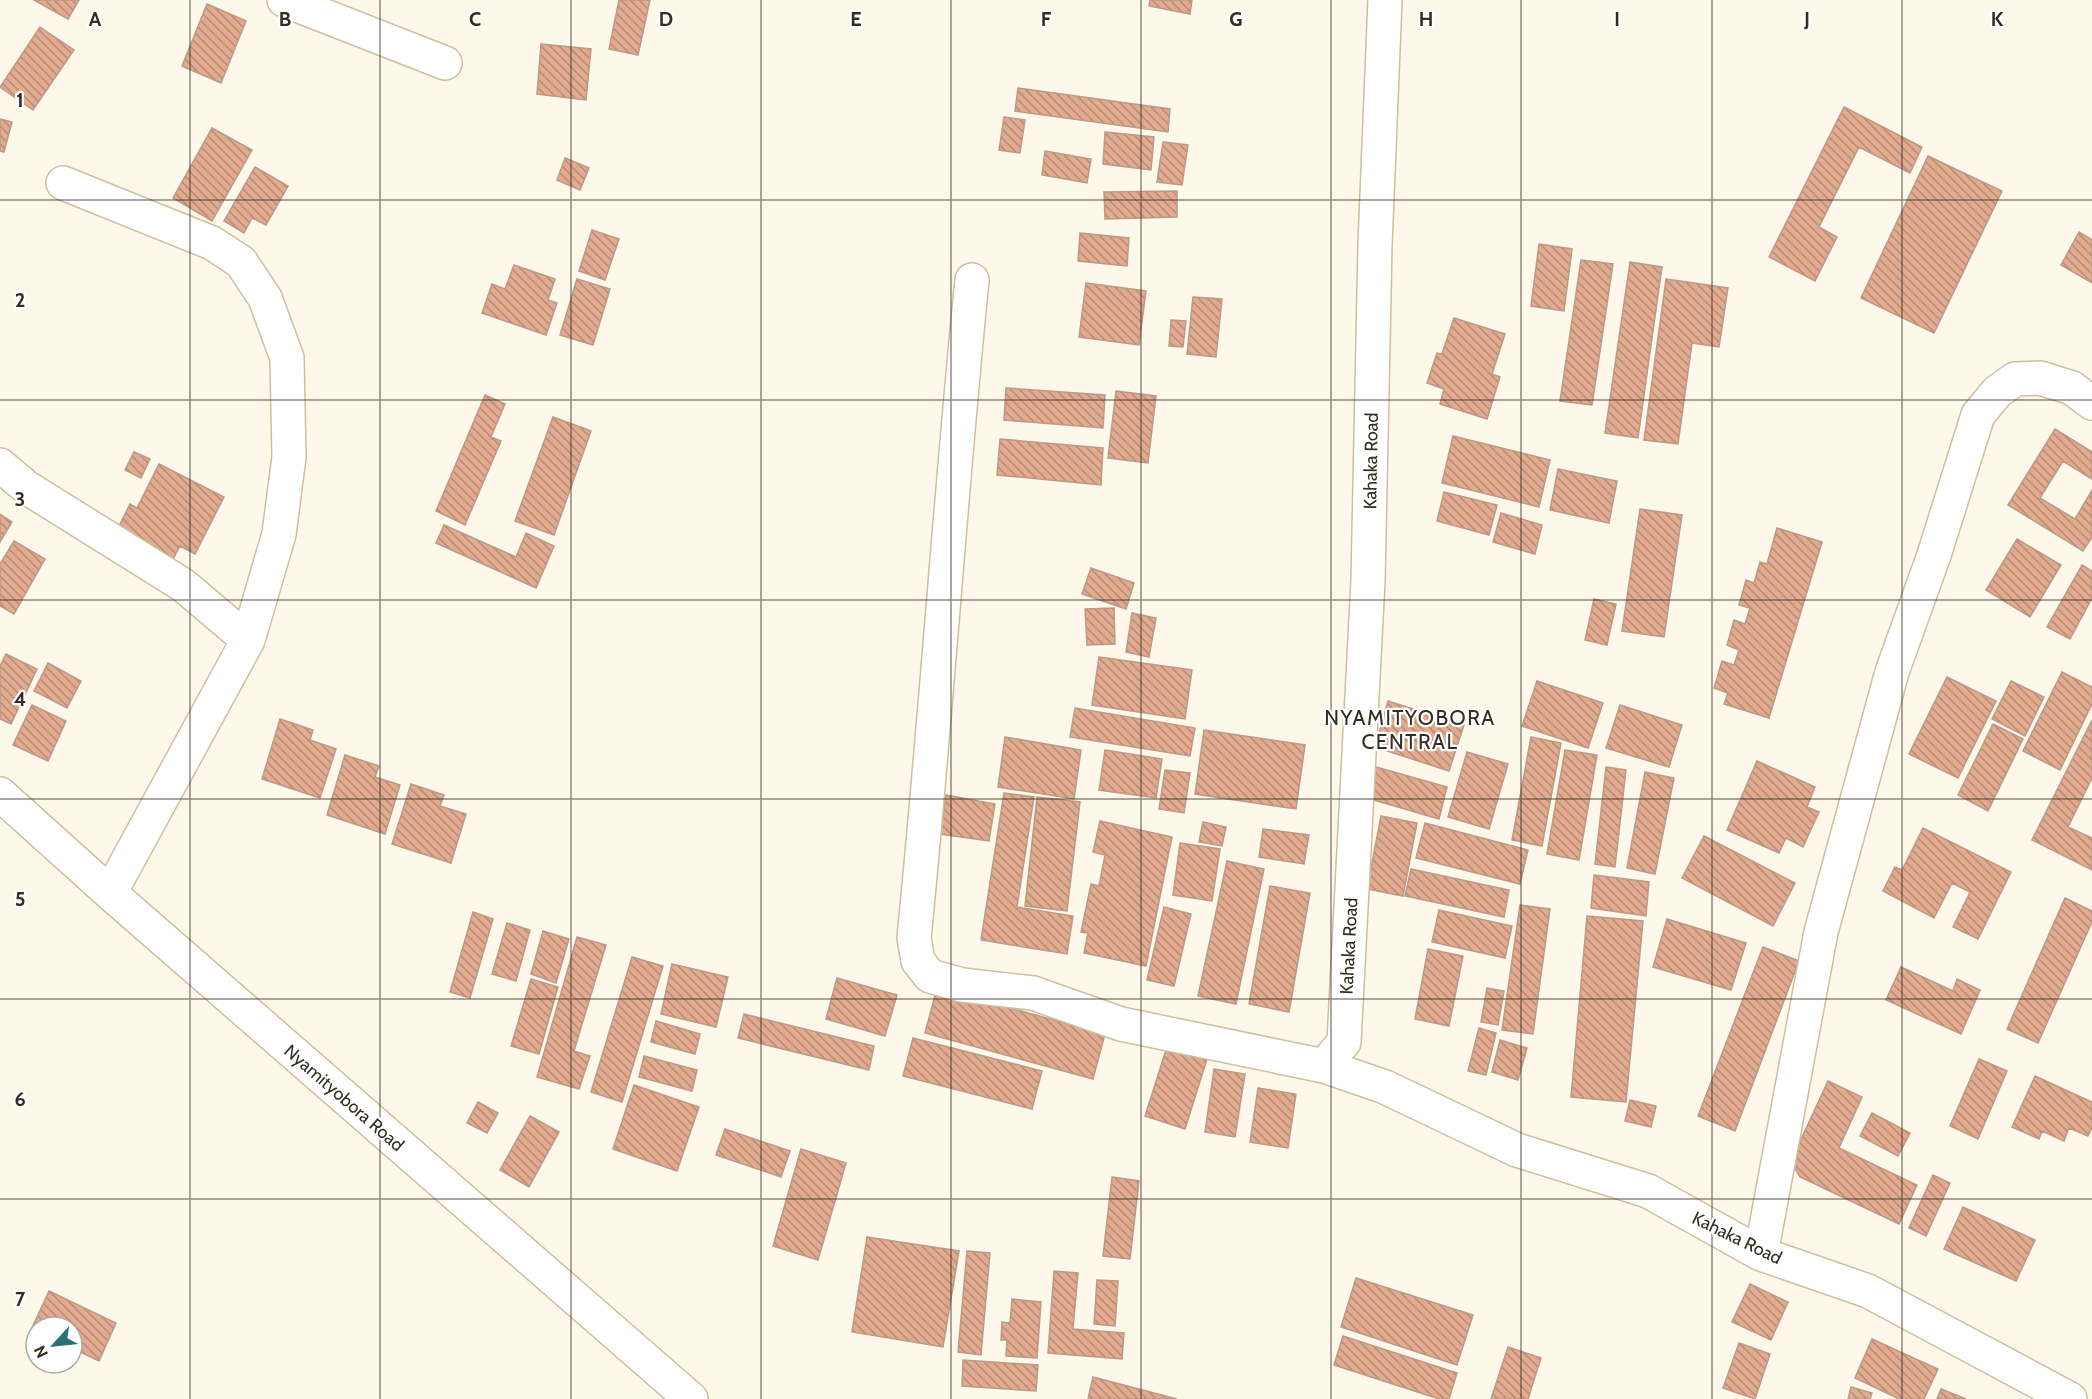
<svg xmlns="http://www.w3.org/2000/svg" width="2092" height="1399" font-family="Cabin,sans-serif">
	<defs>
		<pattern id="building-back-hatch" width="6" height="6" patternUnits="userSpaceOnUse" patternTransform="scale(1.5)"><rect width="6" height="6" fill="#e2aa8e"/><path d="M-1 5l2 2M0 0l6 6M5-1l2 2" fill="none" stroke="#b88b74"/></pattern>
	</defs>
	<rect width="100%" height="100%" fill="#fdf8ea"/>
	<path fill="url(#building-back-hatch)" stroke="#bb9a89" stroke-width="1.5" d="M34 0H79L68 19Z
		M619 0H650L638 55 609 49Z
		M1150 0H1192L1190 14 1149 6Z
		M207 4 246 21 221 83 182 66Z
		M40 27 74 50 33 110 0 87Z
		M541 44 591 49 586 100 537 94Z
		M1018 88 1170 109 1168 132 1015 111Z
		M1844 107 1922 147 1910 173 1859 147 1819 227 1837 237 1815 281 1769 257Z
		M1004 117 1025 120 1020 153 999 150Z
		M0 119 12 122 4 152 0 151Z
		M212 128 252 150 212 221 173 198Z
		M1105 132 1154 137 1151 170 1103 164Z
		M1163 142 1188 145 1182 185 1157 182Z
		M1045 151 1091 159 1087 183 1042 175Z
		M1928 156 2002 191 1934 333 1861 298Z
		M565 158 589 168 580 190 557 180Z
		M255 167 288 186 266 225 252 218 244 233 224 221Z
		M1177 191V217L1105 219 1104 192Z
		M592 230 619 239 605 280 579 271Z
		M2079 232 2092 240V283L2061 265Z
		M1080 233 1129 238 1127 266 1078 261Z
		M1539 244 1572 249 1564 311 1531 306Z
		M1581 260 1613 264 1592 405 1560 401Z
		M1630 262 1662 267 1638 438 1605 433Z
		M514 265 555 279 548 300 557 303 546 335 482 313 492 284 505 289Z
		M577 279 610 289 593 345 560 335Z
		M1666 279 1728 288 1719 347 1692 343 1678 444 1644 440Z
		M1086 283 1146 291 1139 345 1079 337Z
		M1193 297 1222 299 1216 357 1187 354Z
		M1454 318 1505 334 1492 374 1500 377 1487 419 1440 404 1444 389 1427 383 1437 353 1442 354Z
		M1171 320 1186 321 1183 347 1169 346Z
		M1006 388 1105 395 1103 428 1004 420Z
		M1116 391 1156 396 1148 463 1108 458Z
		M485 395 505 404 491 437 501 441 465 525 436 511Z
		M553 417 591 431 554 535 515 521Z
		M2055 429 2092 452V479L2063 461 2040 498 2075 519 2092 490V537L2083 551 2008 505Z
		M1453 436 1550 460 1539 507 1442 483Z
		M1000 439 1103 448 1101 485 997 475Z
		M134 452 150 459 141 478 125 470Z
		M159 464 224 497 195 554 180 546 171 563 115 534 130 504 137 508Z
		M1558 469 1617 481 1609 523 1550 510Z
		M1444 492 1497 505 1489 535 1437 521Z
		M1640 509 1682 515 1664 637 1622 631Z
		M1501 513 1542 525 1535 554 1493 542Z
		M0 514 12 522 0 542Z
		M444 525 516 557 526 533 554 546 536 588 436 543Z
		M1777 528 1822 542 1769 718 1724 704 1728 693 1714 688 1722 661 1734 665 1739 650 1727 645 1734 620 1745 624 1750 608 1739 605 1746 580 1754 583 1760 562 1767 564Z
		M2017 539 2061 565 2030 617 1986 590Z
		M14 541 45 559 14 614 0 606V564Z
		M2082 565 2092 571V598L2070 639 2047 627Z
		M1091 568 1134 583 1126 609 1082 594Z
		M1594 599 1616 604 1607 645 1585 640Z
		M1114 608 1115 644 1087 645 1085 609Z
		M1132 613 1156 618 1149 657 1126 652Z
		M6 654 37 669 11 724 0 719V666Z
		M1099 657 1192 670 1185 719 1092 705Z
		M48 663 81 681 67 708 34 691Z
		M2062 672 2092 687V704L2060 770 2023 751Z
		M1947 677 1996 701 1958 778 1909 754Z
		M1537 681 1603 703 1588 748 1522 726Z
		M2011 681 2044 697 2025 736 1992 719Z
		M1388 701 1464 725 1449 771 1375 747Z
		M32 705 66 721 48 761 13 745Z
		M1620 705 1682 725 1669 767 1606 748Z
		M1075 708 1195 728 1190 756 1070 737Z
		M280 719 313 730 310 740 336 749 320 798 262 779Z
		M2092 720V778L2068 827 2092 838V870L2032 840Z
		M1993 724 2023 739 1988 811 1958 795Z
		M1204 730 1305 745 1296 809 1195 794Z
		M1005 737 1081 750 1074 799 998 787Z
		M1531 737 1561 743 1542 846 1512 840Z
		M1105 750 1162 759 1156 798 1099 790Z
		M1565 750 1597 755 1579 860 1547 854Z
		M1467 752 1508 764 1489 829 1448 817Z
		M345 755 379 766 375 777 400 785 385 834 327 815Z
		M1757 761 1815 787 1807 807 1819 812 1803 847 1786 838 1779 853 1727 830Z
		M1376 767 1447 787 1439 819 1367 798Z
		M1606 767 1626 770 1615 867 1595 864Z
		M1165 770 1190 773 1184 813 1159 809Z
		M1645 772 1674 778 1655 874 1627 868Z
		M411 784 444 795 440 806 466 814 451 863 392 844Z
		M1004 793 1034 797 1017 907 1073 916 1067 954 981 940Z
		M946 795 995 804 989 841 940 834Z
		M1037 797 1080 802 1067 911 1025 906Z
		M1381 816 1417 823 1403 896 1367 889Z
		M1100 821 1172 837 1146 966 1084 953 1088 933 1081 932 1091 884 1099 886 1105 855 1093 852Z
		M1203 822 1226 827 1222 846 1199 842Z
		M1425 823 1528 850 1520 884 1416 858Z
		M1923 828 2011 872 1978 939 1953 927 1970 892 1952 883 1934 918 1883 891 1895 867 1902 870Z
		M1263 829 1309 835 1304 864 1259 857Z
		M1704 836 1795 883 1773 926 1682 878Z
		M1180 843 1220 849 1212 901 1173 895Z
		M1227 861 1264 869 1236 1004 1198 996Z
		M1411 869 1509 890 1504 917 1405 896Z
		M1594 875 1649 882 1646 916 1591 908Z
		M1270 886 1310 893 1289 1012 1249 1004Z
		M2065 898 2092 911V922L2038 1043 2007 1029Z
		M1520 905 1550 909 1533 1034 1502 1030Z
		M1164 907 1191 914 1174 986 1147 980Z
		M1439 910 1512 926 1505 958 1432 942Z
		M473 912 493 919 470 998 450 992Z
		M1587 916 1643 921 1626 1102 1571 1097Z
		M1667 919 1746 943 1731 990 1653 967Z
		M507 923 530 930 516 981 492 974Z
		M543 931 569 939 556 983 531 974Z
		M577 937 606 945 574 1051 590 1056 579 1089 537 1077Z
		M1763 947 1799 961 1735 1131 1698 1116Z
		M1428 949 1463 956 1449 1026 1415 1019Z
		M632 957 663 966 622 1102 591 1092Z
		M672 964 728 977 716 1027 661 1014Z
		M1901 967 1953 991 1957 979 1980 990 1961 1034 1886 1000Z
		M837 978 897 995 885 1036 826 1019Z
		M531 979 558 987 539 1054 511 1046Z
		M937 988 1105 1034 1093 1079 925 1033Z
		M1487 988 1504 991 1498 1025 1481 1022Z
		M744 1014 874 1046 869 1070 738 1038Z
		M656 1021 700 1034 695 1054 651 1042Z
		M1479 1028 1496 1033 1486 1075 1468 1071Z
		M913 1038 1042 1071 1032 1109 903 1076Z
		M1500 1040 1527 1048 1518 1080 1492 1072Z
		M1167 1047 1207 1059 1185 1129 1145 1116Z
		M644 1056 697 1070 692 1091 639 1077Z
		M1979 1059 2007 1071 1978 1139 1950 1126Z
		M1214 1069 1245 1074 1235 1137 1205 1132Z
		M2035 1076 2092 1102V1127L2088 1136 2069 1128 2064 1141 2042 1131 2039 1139 2012 1127Z
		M1828 1081 1862 1097 1839 1148 1917 1185 1899 1224 1800 1177 1791 1161Z
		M634 1085 699 1107 677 1171 613 1149Z
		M1258 1088 1296 1094 1288 1148 1250 1142Z
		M1630 1100 1656 1106 1651 1127 1625 1121Z
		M478 1102 498 1113 487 1133 467 1123Z
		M1872 1113 1910 1133 1898 1156 1860 1136Z
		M530 1116 559 1132 529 1187 500 1170Z
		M725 1129 790 1151 781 1177 716 1155Z
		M801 1149 846 1163 818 1260 773 1246Z
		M1933 1175 1950 1183 1926 1236 1909 1228Z
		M1112 1177 1139 1181 1130 1259 1103 1256Z
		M1963 1207 2035 1240 2016 1281 1944 1249Z
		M867 1237 959 1251 943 1347 852 1332Z
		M967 1251 990 1253 981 1355 958 1352Z
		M1054 1271 1078 1273 1073 1329 1124 1333 1122 1359 1048 1353Z
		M1356 1278 1473 1315 1457 1365 1341 1327Z
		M1097 1280 1118 1281 1115 1326 1094 1324Z
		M1750 1284 1788 1302 1771 1340 1732 1322Z
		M49 1291 116 1323 99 1361 72 1348V1327H36V1330L32 1328Z
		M1012 1299 1041 1302 1037 1358 1006 1356 1007 1340H1001L1002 1322 1010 1323Z
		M1343 1336 1457 1373 1449 1399H1439L1334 1365Z
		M1872 1339 1938 1369 1924 1399H1899L1855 1378Z
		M1739 1343 1770 1354 1755 1399 1723 1388Z
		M1508 1347 1541 1358 1528 1399H1491Z
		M963 1360 1038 1365 1036 1391 962 1386Z
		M1093 1377 1177 1399H1088Z
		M1851 1387 1872 1393 1870 1399H1848Z
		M1941 1389 1966 1399H1937Z"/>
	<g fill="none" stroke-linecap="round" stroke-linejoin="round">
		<g stroke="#cdc09f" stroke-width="36">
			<path id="minor" d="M284 0 445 63
				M1385 0 1375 245 1368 581 1344 1042 1324 1066 1385 1087 1517 1150 1648 1191 1761 1254 1868 1291 2070 1399
				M63 183 212 243 241 262 265 298 287 358 289 457 279 534 248 640 110 893
				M972 280C950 499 936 719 914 938L918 961 930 976 962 985 1033 993 1121 1024 1324 1066
				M0 465 26 487 183 585 248 640
				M0 794 110 893 691 1399
				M1761 1254 1821 932 1892 672 1934 555 1978 415 1997 392 2015 379 2040 378 2072 388 2092 403"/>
		</g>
		<use href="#minor" stroke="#fff" stroke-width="33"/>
	</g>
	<path fill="none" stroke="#332e21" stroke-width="1.5" stroke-opacity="0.55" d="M190 0V1399M380 0V1399M571 0V1399M761 0V1399M951 0V1399M1141 0V1399M1331 0V1399M1521 0V1399M1712 0V1399M1902 0V1399M0 200H2092M0 400H2092M0 600H2092M0 799H2092M0 999H2092M0 1199H2092"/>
	<g text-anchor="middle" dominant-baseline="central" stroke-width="4.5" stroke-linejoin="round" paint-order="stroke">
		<g font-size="18" fill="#332e21" stroke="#fff">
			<text transform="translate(1371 461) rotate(-89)">Kahaka Road</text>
			<text transform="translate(1349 946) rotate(-87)">Kahaka Road</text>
			<text transform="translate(344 1098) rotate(41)">Nyamityobora Road</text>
			<text transform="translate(1737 1238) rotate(26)">Kahaka Road</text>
		</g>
		<g font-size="21" letter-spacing="1.5" fill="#332e21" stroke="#fff">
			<text x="1410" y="717">NYAMITYOBORA<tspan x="1410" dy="24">CENTRAL</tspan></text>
		</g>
	</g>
	<g font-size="20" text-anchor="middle" font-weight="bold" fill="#332e21" stroke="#fff" stroke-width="4.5" stroke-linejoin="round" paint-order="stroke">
		<text x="95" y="26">A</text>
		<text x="285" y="26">B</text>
		<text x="475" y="26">C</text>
		<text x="666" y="26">D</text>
		<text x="856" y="26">E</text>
		<text x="1046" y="26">F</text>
		<text x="1236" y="26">G</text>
		<text x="1426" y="26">H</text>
		<text x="1617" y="26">I</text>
		<text x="1807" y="26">J</text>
		<text x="1997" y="26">K</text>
		<text x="20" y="107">1</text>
		<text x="20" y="307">2</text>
		<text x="20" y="506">3</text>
		<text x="20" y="706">4</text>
		<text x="20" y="906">5</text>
		<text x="20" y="1106">6</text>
		<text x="20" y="1306">7</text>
	</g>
	<g transform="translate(54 1345) rotate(243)"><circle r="28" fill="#ffffff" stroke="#adaba6" stroke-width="1.5"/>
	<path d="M0-4.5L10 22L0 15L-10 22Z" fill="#287273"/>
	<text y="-9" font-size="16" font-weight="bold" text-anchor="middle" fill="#332e21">N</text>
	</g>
</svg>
